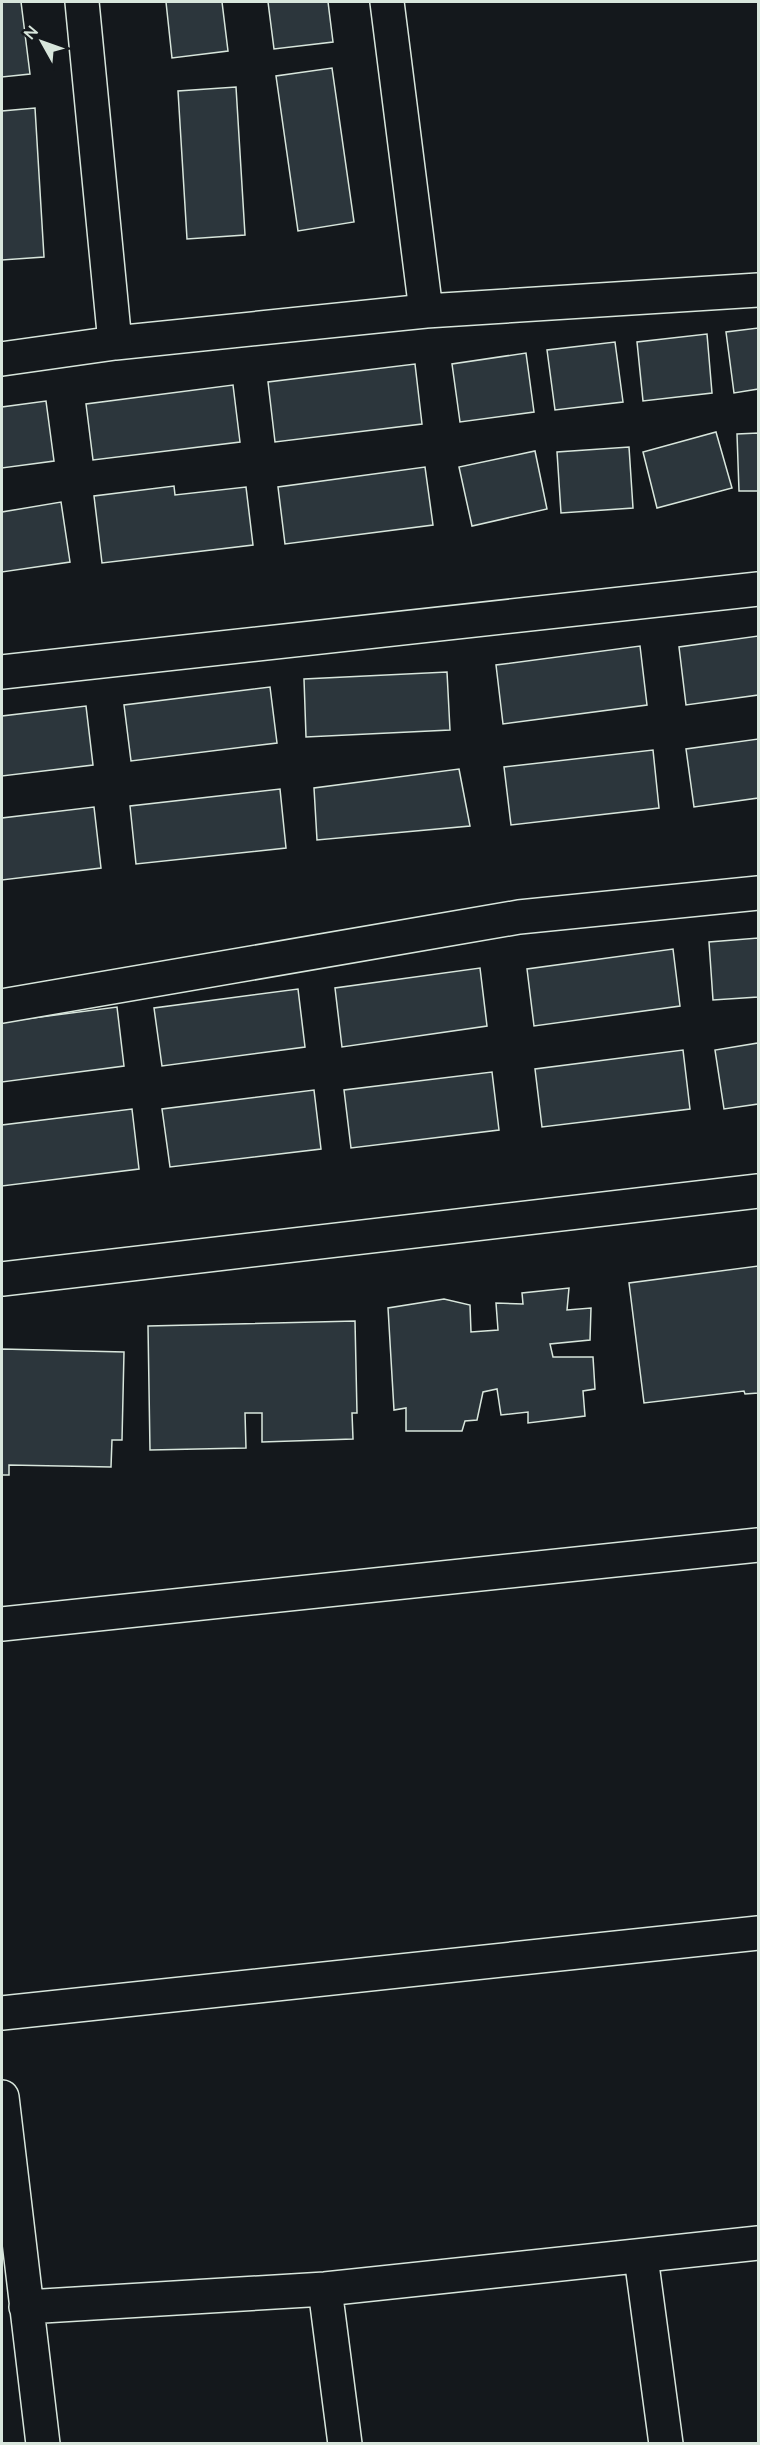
<svg xmlns="http://www.w3.org/2000/svg" width="760" height="2445" font-family="Mulish,sans-serif">
	<rect width="100%" height="100%" fill="#14181c"/>
	<path fill="#2c363c" stroke="#d8e6dc" stroke-width="1.5" d="M2 2H21L30 74 2 77Z
		M166 2H222L228 51 172 58Z
		M268 2H328L333 42 274 49Z
		M332 68 354 222 298 231 276 76Z
		M236 87 245 235 187 239 178 91Z
		M35 108 44 257 2 260V111Z
		M758 328V389L734 393 726 332Z
		M707 334 712 393 643 401 637 342Z
		M615 342 623 402 555 410 547 350Z
		M526 353 534 412 460 422 452 364Z
		M415 364 422 424 275 442 268 382Z
		M233 385 240 442 93 460 86 404Z
		M46 401 54 461 2 468V407Z
		M716 432 732 488 657 508 643 452Z
		M758 433V491H739L737 434Z
		M629 447 633 508 561 513 557 452Z
		M535 451 547 509 472 526 459 467Z
		M425 467 433 525 285 544 278 487Z
		M174 486 175 495 246 487 253 545 102 563 94 496Z
		M61 502 70 562 2 572V512Z
		M758 636V695L686 705 679 647Z
		M640 646 647 705 503 724 496 665Z
		M447 672 450 730 306 737 304 679Z
		M270 687 277 743 131 761 124 705Z
		M86 706 93 765 2 776V716Z
		M758 739V798L694 807 686 749Z
		M653 750 659 808 511 825 504 767Z
		M459 769 470 826 317 840 314 788Z
		M280 789 286 848 136 864 130 806Z
		M94 807 101 868 2 880V818Z
		M758 938V997L713 1000 709 942Z
		M673 949 680 1006 534 1026 527 969Z
		M480 968 487 1026 342 1047 335 988Z
		M298 989 305 1047 162 1066 154 1008Z
		M117 1007 124 1066 2 1082V1022Z
		M758 1043V1104L724 1109 715 1050Z
		M683 1050 690 1109 542 1127 535 1069Z
		M492 1072 499 1130 351 1148 344 1090Z
		M314 1090 321 1149 170 1167 162 1109Z
		M132 1109 139 1169 2 1186V1125Z
		M758 1266V1393L745 1394 744 1391 644 1403 629 1283Z
		M569 1288 567 1310 591 1308 590 1340 550 1344 553 1357H593L595 1389 583 1391 585 1416 528 1423V1412L501 1415 497 1389 483 1392 477 1420 465 1421 462 1431H406V1408L394 1410 388 1308 444 1299 470 1305 471 1332 498 1330 496 1303 523 1304 522 1293Z
		M355 1321 357 1413H352L353 1439 262 1442V1413H245L246 1448 150 1450 148 1326Z
		M2 1349 124 1352 122 1440H112L111 1467 9 1465V1475H2Z"/>
	<g fill="none" stroke-linecap="round" stroke-linejoin="round">
		<g stroke="#d8e6dc" stroke-width="36">
			<path id="minor" d="M82 2 115 343
				M387 2 426 311
				M2 359 115 343 426 311 758 290
				M2 672 758 589
				M2 1006 519 917 758 893
				M2 1279 758 1191
				M2 1624 758 1545
				M2 2013 758 1933
				M2 2097 43 2444
				M641 2257 666 2444
				M325 2289 345 2444
				M26 2307 325 2289 758 2243"/>
		</g>
		<use href="#minor" stroke="#14181c" stroke-width="33"/>
	</g>
	<rect width="760" height="2445" fill="none" stroke="#d8e6dc" stroke-width="6"/>
	<g transform="translate(42 42) rotate(310)" stroke="#14181c" stroke-width="4.5" paint-order="stroke">
	<path d="M0-4.5L10 22L0 15L-10 22Z" fill="#d8e6dc"/>
	<text y="-9" font-size="16" font-weight="bold" text-anchor="middle" fill="#d8e6dc">N</text>
	</g>
</svg>
